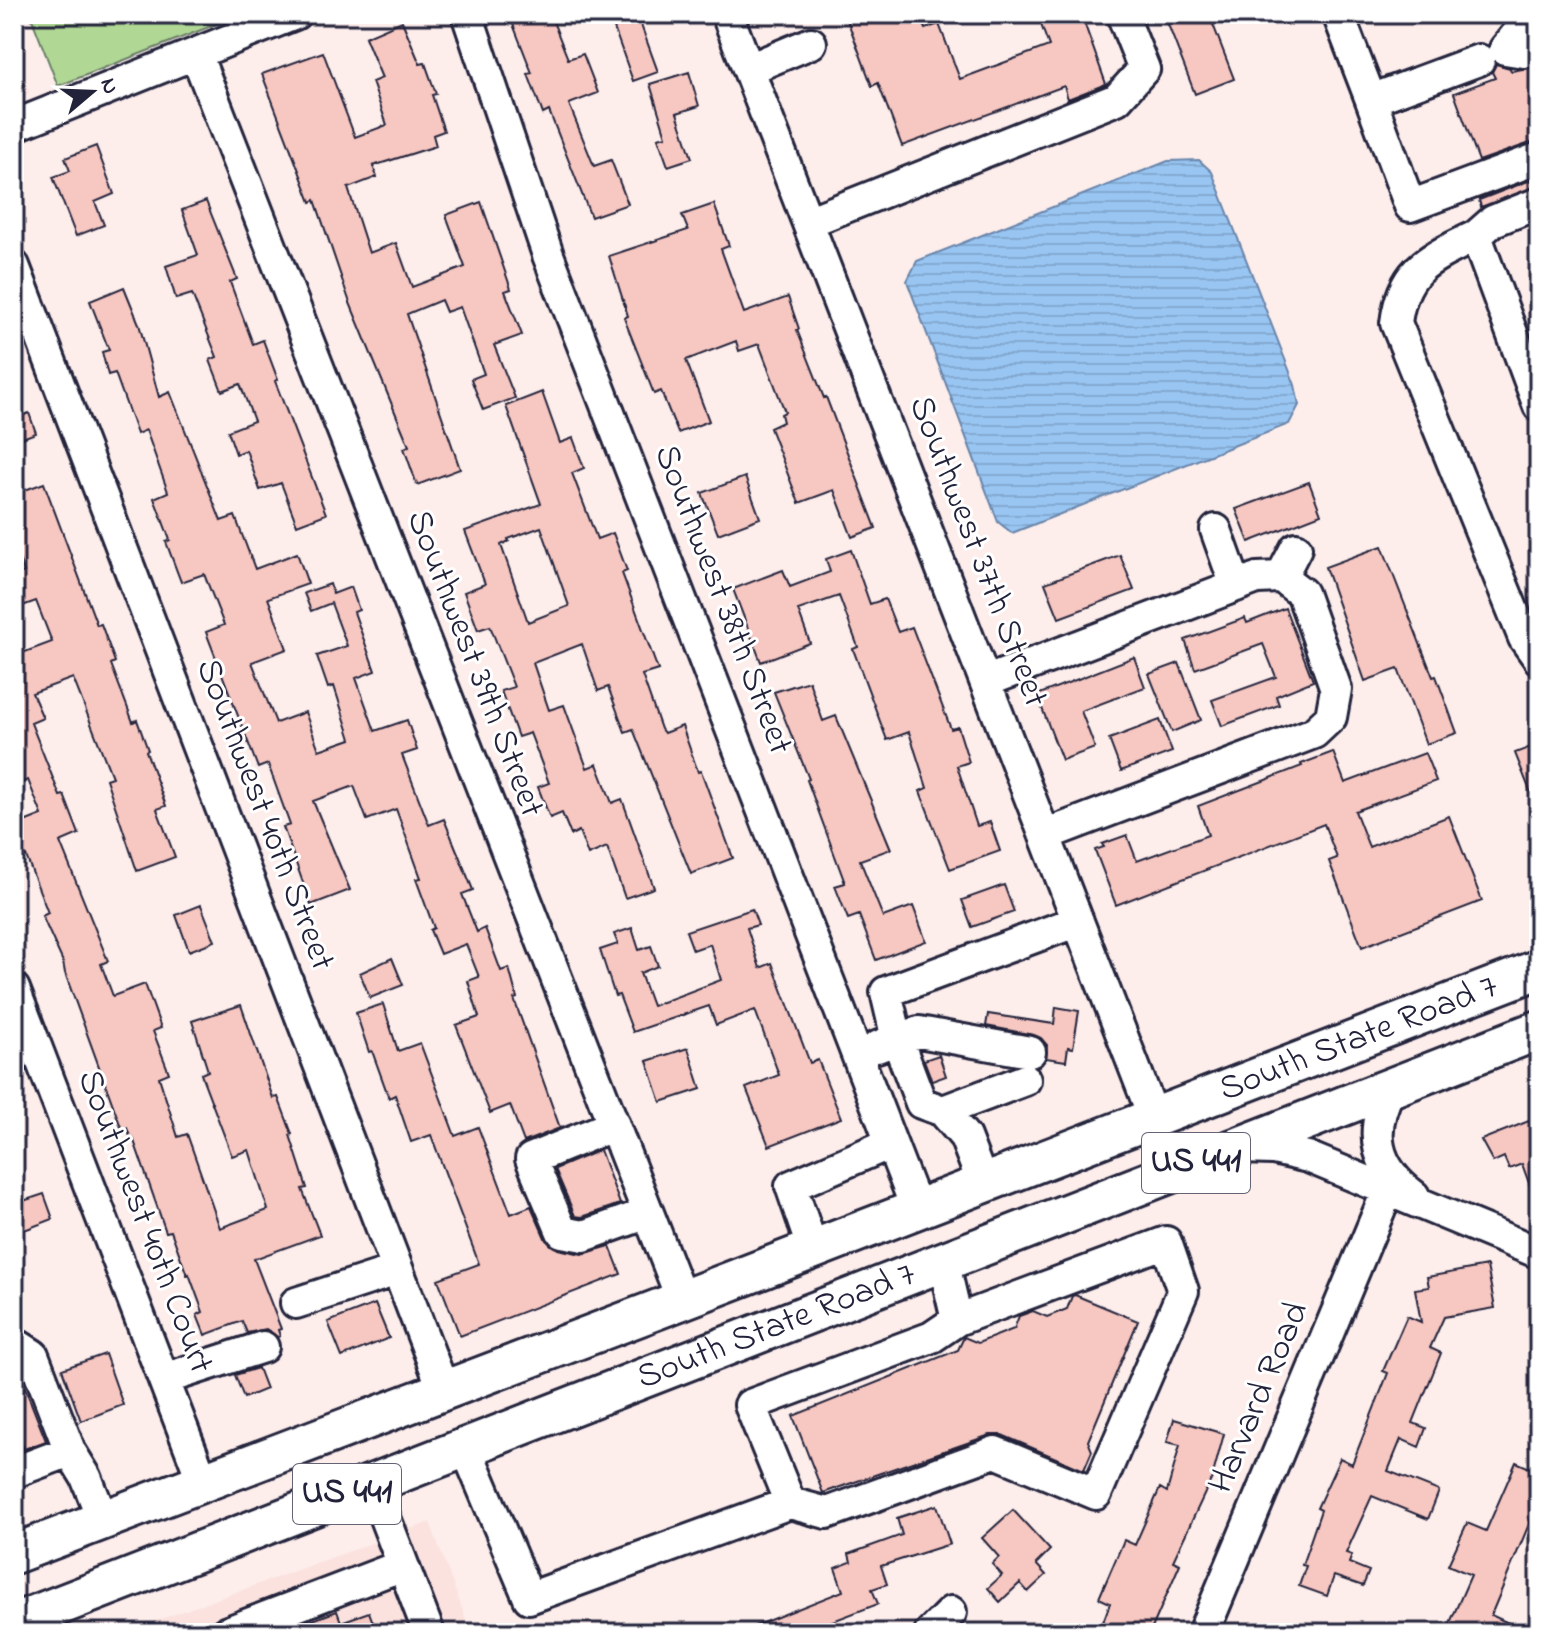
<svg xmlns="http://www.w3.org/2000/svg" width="1553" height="1647" font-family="'Indie Flower',sans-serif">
	<defs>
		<pattern id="water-rules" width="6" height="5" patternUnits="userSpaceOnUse" patternTransform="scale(2)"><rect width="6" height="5" fill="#98c5f2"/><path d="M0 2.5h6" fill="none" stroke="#83a9d0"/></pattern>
	</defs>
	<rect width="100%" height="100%" fill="#fdeeec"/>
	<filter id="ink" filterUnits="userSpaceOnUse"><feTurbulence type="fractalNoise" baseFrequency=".0125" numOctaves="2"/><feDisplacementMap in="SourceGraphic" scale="16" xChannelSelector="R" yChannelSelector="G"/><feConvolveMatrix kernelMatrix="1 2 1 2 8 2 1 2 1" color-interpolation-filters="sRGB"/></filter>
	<g filter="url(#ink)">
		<path fill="#fbe2df" d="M14 51 29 93 14 98Z
			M430 1522 471 1633H122Z"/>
		<path fill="#b0d894" stroke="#697d68" stroke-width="2" d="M30 14H242L58 86Z"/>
		<path fill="url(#water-rules)" stroke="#6984a9" stroke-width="2" d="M1199 160 1212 172 1295 385 1299 405 1289 424 1012 533 998 522 907 281 917 261 1168 161Z"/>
		<path fill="#f7c7c1" stroke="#22223b" stroke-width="2" fill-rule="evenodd" d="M509 14H550L568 59 583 54 598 93 569 104 594 166 611 160 628 204 591 217 549 111 543 114 528 74 532 73Z
			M609 14H637L658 72 633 81Z
			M845 14H919L925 29 939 24 960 79 1049 46 1037 14H1081L1106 84 1068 99 1064 86 902 146 878 83 872 86Z
			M1164 14H1209L1234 79 1195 94Z
			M402 21 420 64 425 63 436 94 432 95 444 131 433 135 436 146 373 166 377 177 348 188 369 253 396 243 412 287 465 267 446 215 481 202 511 289 505 291 522 335 494 345 515 398 483 410 471 379 484 374 460 307 446 312 441 300 407 314 460 469 417 485 404 448 409 446 350 303 315 200 311 202 262 74 323 52 355 137 387 125 372 82 382 78 365 37Z
			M1496 64 1510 68 1511 71 1539 66V140L1479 161 1454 93 1495 78 1492 72Z
			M689 72 699 106 677 113 692 158 668 166 658 138 666 136 650 84Z
			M96 146 114 194 95 202 104 225 76 236 53 177 70 171 65 158Z
			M1539 177V185L1481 207 1479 200Z
			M206 201 237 279 230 282 253 344 263 340 278 380 275 381 326 514 297 525 281 483 260 490 246 450 236 454 228 431 254 421 240 384 222 391 210 360 217 357 192 294 176 299 166 266 198 255 182 210Z
			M714 204 729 246 721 249 744 313 788 297 799 329 797 330 824 398 826 397 876 528 852 537 834 490 799 503 770 428 783 422 781 414 785 412 759 344 739 351 736 341 686 360 709 421 678 433 661 391 654 394 624 318 628 316 609 256 688 230 682 215Z
			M124 287 139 324 159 397 170 392 221 521 235 516 255 569 297 553 308 584 268 598 287 649 252 662 276 723 305 712 319 750 351 739 334 686 328 688 317 656 347 646 331 603 311 611 304 593 330 584 333 594 351 587 359 610 354 612 375 671 356 678 375 731 407 720 417 750 402 755 429 825 444 819 473 890 462 894 477 932 485 928 501 971 509 968 517 998 514 999 560 1128 524 1142 510 1105 490 1113 456 1025 479 1017 468 981 479 977 466 944 440 954 430 930 434 928 416 879 421 878 396 809 367 820 354 786 313 801 350 890 311 905 283 827 290 825 268 764 258 768 206 632 224 625 204 574 181 582 166 542 170 540 154 498 168 492 146 430 137 434 115 373 108 375 102 352 109 350 90 301Z
			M542 392 560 443 573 438 584 468 572 473 597 539 613 533 627 571 622 573 658 670 642 675 661 729 664 733 682 726 698 772 701 771 733 858 691 874 633 729 625 732 608 687 598 691 582 644 533 663 549 710 564 705 587 768 597 764 612 803 622 799 654 888 625 898 607 847 588 855 579 831 571 835 562 813 550 818 538 787 549 783 530 733 518 737 501 691 514 687 490 626 478 630 464 592 485 584 465 531 541 504 506 406ZM541 527 569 606 528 622 501 545 509 541 508 539Z
			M29 413 36 433 14 441V419Z
			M745 477 760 518 718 534 702 493Z
			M1309 482 1321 514 1249 542 1236 509Z
			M44 483 97 625 101 624 115 662 111 664 133 722 137 720 148 750 146 751 166 806 157 809 175 857 137 871 106 779 112 777 73 678 32 693 43 718 31 723 60 796 64 795 79 834 60 842 108 961 101 964 113 996 145 984 161 1028 153 1031 169 1073 159 1077 178 1137 187 1134 220 1228 268 1210 249 1150 232 1156 201 1074 208 1071 192 1021 241 1005 273 1098 278 1097 292 1134 290 1135 307 1188 302 1189 320 1235 254 1259 281 1329 278 1330 280 1336 277 1337 266 1329 247 1333 242 1321 205 1335 197 1315 203 1312 189 1274 187 1275 171 1231 166 1232 133 1138 131 1139 127 1128 122 1130 65 973 63 962 42 916 48 913 26 856 20 858 14 844V826L42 815 28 780 14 785V649L17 655 52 642 36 601 14 609V576L24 572 14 545V494Z
			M1382 546 1433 677 1436 676 1457 733 1426 744 1398 669 1365 681 1325 567Z
			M851 550 870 604 885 599 898 632 912 627 951 729 958 727 969 762 957 766 977 826 990 822 1000 851 950 869 920 791 927 788 909 732 887 740 853 649 858 647 839 596 798 610 810 643 761 662 733 589 783 570 790 587 830 572 826 559Z
			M1120 555 1134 590 1059 618 1045 583Z
			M1285 608 1313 681 1276 696 1279 705 1222 726 1212 700 1276 677 1263 644 1195 669 1185 640 1245 618 1247 623Z
			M1134 657 1145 687 1081 711 1095 748 1062 760 1037 695Z
			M1179 663 1201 720 1172 732 1149 674Z
			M809 681 823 721 836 716 891 849 860 860 883 917 913 906 926 941 876 960 859 915 848 919 835 886 845 883 807 780 809 779 774 692Z
			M1160 720 1172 752 1121 771 1109 739Z
			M1539 744V811H1538L1515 753Z
			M1333 752 1345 783 1425 753 1436 781 1355 811 1369 847 1449 816 1482 901 1362 947 1329 861 1337 858 1324 824 1116 905 1095 850 1104 847 1102 844 1127 835 1137 861 1208 835 1198 806 1302 766 1301 764Z
			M1004 885 1014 912 972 927 962 900Z
			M201 905 215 941 189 951 176 915Z
			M752 909 758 925 747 928 760 968 772 963 810 1063 818 1060 841 1118 769 1146 746 1088 779 1075 755 1010 716 1025 709 1006 633 1032 619 995 615 996 600 950 618 944 614 934 632 928 639 950 651 946 658 966 640 973 652 1006 721 980 710 944 693 950 686 931Z
			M392 958 403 985 370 998 360 973Z
			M383 1004 398 1051 420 1043 455 1136 478 1127 511 1214 531 1206 546 1240 558 1249 582 1254 610 1246 621 1274 460 1336 438 1279 479 1264 431 1135 411 1142 395 1095 389 1098 372 1051 369 1052 356 1013Z
			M1056 1007 1079 1011 1073 1048 1068 1047 1066 1061 1046 1058 1047 1045 1041 1038 1034 1035 986 1026 988 1014 1054 1024Z
			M688 1048 701 1089 661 1102 647 1061Z
			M939 1055 946 1076 932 1081 924 1060Z
			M1539 1117V1205H1537L1522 1164 1509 1169 1504 1157 1493 1162 1481 1140Z
			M600 1150 620 1204 582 1217 575 1216 555 1169Z
			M44 1194 53 1219 14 1234V1204Z
			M1487 1266 1495 1308 1444 1317 1430 1348 1441 1353 1413 1423 1426 1428 1419 1447 1401 1439 1388 1471 1439 1491 1428 1519 1372 1496 1346 1553 1352 1555 1349 1563 1369 1571 1363 1586 1334 1576 1327 1596 1299 1586 1306 1566 1302 1565 1321 1510 1317 1508 1340 1458 1352 1464 1388 1373 1383 1371 1407 1316 1421 1322 1415 1289 1429 1287 1427 1277Z
			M1075 1295 1138 1321 1088 1441 1092 1451 1084 1470 1002 1435H990L823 1493 793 1416 958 1350 964 1337 978 1343 1014 1329 1019 1316 1033 1311 1047 1317 1067 1309 1072 1296Z
			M375 1304 389 1338 342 1357 328 1322Z
			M105 1354 123 1405 81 1421 62 1369Z
			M16 1365 46 1441 24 1449 14 1424Z
			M258 1368 266 1389 244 1398 235 1375Z
			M1174 1419 1224 1434 1212 1478 1173 1561 1180 1564 1150 1633H1099L1110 1603 1099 1598 1124 1540 1135 1545 1160 1488 1167 1492 1180 1445 1167 1442Z
			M1516 1462 1539 1472V1520L1532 1517 1491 1615 1530 1633H1466L1449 1625 1471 1575 1448 1565 1467 1523 1486 1531Z
			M937 1505 950 1544 881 1566 887 1584 872 1589 878 1604 830 1622 835 1633H737L843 1591 835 1568 851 1562 849 1554 902 1535 897 1518Z
			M1013 1510 1050 1550 1036 1564 1046 1575 1028 1592 1020 1583 1000 1602 988 1588 1002 1575 992 1564 999 1557 982 1538Z
			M337 1611 341 1622 369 1612 377 1633H283V1631Z"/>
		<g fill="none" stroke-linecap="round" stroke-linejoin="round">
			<g stroke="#22223b" stroke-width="36">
				<path id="minor" d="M467 14 548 255 917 1210
					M727 14 1154 1118
					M1338 14 1371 100 1479 60
					M1539 26 1517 34 1505 49 1524 52 1539 47
					M196 54 682 1300
					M749 69 811 43
					M1371 100 1410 206 1539 158
					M14 126 295 14
					M1539 203 1493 221 1476 236 1539 406
					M808 222 1117 99 1144 69 1122 14
					M1476 236C1430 259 1403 267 1396 323L1524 638 1539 659
					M14 266 444 1391
					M1216 530 1236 586
					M1281 577 1296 548
					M987 681 1257 578 1281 577
					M1045 835 1314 733 1331 717 1336 689 1302 593 1281 577
					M14 989 203 1482
					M877 1047 897 1039 886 992 1078 921
					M1391 1087C1368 1131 1374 1166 1414 1196
					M943 1111 1025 1080
					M614 1125 531 1159 562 1232 584 1236 648 1213
					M1241 1148 1273 1149 1308 1157 1539 1253
					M983 1184 965 1137 943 1111 921 1103 897 1039 919 1032 1030 1052
					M813 1250 791 1186 891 1143
					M943 1260 957 1320
					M296 1303 397 1270
					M14 1348 19 1346 33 1355 70 1451 20 1470 14 1468
					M164 1379 263 1347
					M465 1446 529 1598 790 1503 827 1513 995 1452 1096 1494 1183 1291 1166 1242 957 1320 932 1337 750 1405 790 1503
					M70 1451 86 1477 103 1520
					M372 1484 429 1633
					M225 1633 403 1565
					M930 1633 951 1612
					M1203 1633 1387 1192"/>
			</g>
			<g stroke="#22223b" stroke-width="44">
				<g id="major">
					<path id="s1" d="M14 1554 682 1300 1539 969"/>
					<path id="s2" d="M14 1623 1539 1030"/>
				</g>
			</g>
			<use href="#minor" stroke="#fff" stroke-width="30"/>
			<use href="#major" stroke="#fff" stroke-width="38"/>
		</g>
	</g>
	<g text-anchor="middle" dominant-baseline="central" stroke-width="6" stroke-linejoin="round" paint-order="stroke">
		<g fill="#fff" stroke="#646476" stroke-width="2">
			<rect x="1142" y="1133" width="108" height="60" rx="6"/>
			<rect x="293" y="1464" width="108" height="60" rx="6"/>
		</g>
		<g font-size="34" font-weight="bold" fill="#22223b">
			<text x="1196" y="1163">US 441</text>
			<text x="347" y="1494">US 441</text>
		</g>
		<g font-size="36" fill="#22223b" stroke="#fff">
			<text transform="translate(977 552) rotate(69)">Southwest 37th Street</text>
			<text transform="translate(722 600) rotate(69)">Southwest 38th Street</text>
			<text transform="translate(474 664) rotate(69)">Southwest 39th Street</text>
			<text transform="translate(264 815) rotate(69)">Southwest 40th Street</text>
			<text stroke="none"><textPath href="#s1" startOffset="1440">South State Road 7</textPath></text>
			<text transform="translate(144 1222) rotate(69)">Southwest 40th Court</text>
			<text stroke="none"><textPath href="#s2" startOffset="818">South State Road 7</textPath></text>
			<text transform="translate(1260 1398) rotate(-67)">Harvard Road</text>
		</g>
	</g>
	<rect width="1553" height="1647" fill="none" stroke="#fff" stroke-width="48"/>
	<rect x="24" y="24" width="1505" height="1599" fill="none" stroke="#22223b" stroke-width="3" filter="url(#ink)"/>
	<g transform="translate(92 92) rotate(71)" stroke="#ffffff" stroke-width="6" paint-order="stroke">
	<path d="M0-6L14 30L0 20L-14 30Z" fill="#22223b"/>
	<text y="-12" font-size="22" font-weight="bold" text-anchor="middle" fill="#22223b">N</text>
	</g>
</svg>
